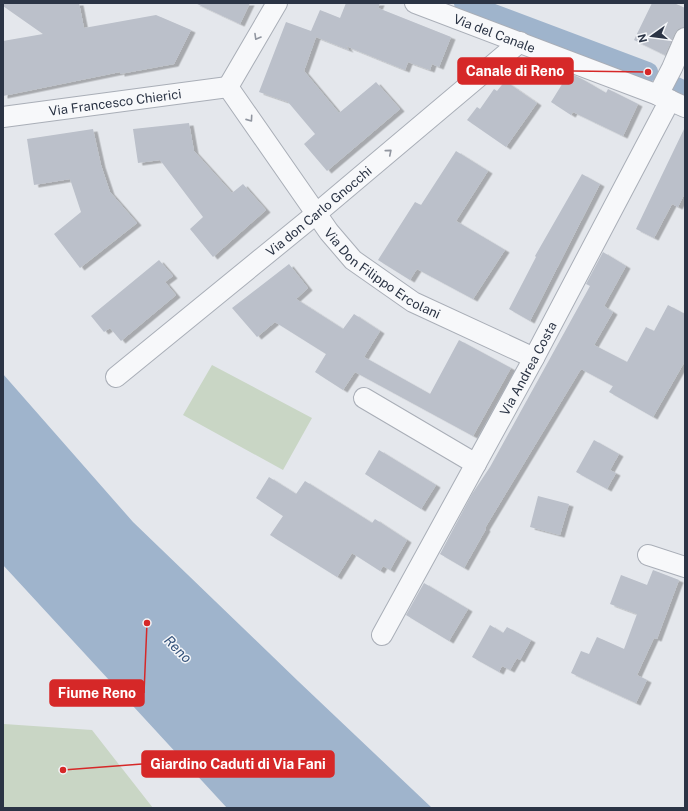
<svg xmlns="http://www.w3.org/2000/svg" width="688" height="811" font-family="'Public Sans',sans-serif">
	<defs>
		<filter id="shadow"><feDropShadow dx="4.5" dy="2.5" stdDeviation="0" flood-color="#0004"/></filter>
	</defs>
	<rect width="100%" height="100%" fill="#e4e7ec"/>
	<path fill="#c9d6c5" d="M212 365 312 418 283 470 183 415Z
		M4 724 92 730 153 808H3Z"/>
	<path fill="#9fb4cc" d="M3 374 133 522 298 681 432 808H227L3 565Z"/>
	<g fill="none" stroke-linecap="round" stroke-linejoin="round">
		<path stroke="#9fb4cc" stroke-width="20" d="M464 3 648 72
			M676 87 685 91"/>
	</g>
	<path fill="#bbc0ca" filter="url(#shadow)" d="M3 3H79L84 28 156 15 191 30 174 64 120 74V72L3 96V41L43 34 3 6Z
		M195 3H250L240 24Z
		M346 3H380L378 8 451 37 439 67 432 64 430 70 408 62 405 70 346 46 349 50 316 37 304 71 339 113 376 82 400 109 327 171 304 144 315 134 288 102 259 92 286 22 311 31 320 10 340 18Z
		M652 3H674L685 8V27L678 29 675 33 665 55 634 40Z
		M569 73 582 79 606 93 608 89 638 104 623 136 573 112 571 115 551 102Z
		M505 81 537 103 506 147 467 120 477 107 480 109 494 89 497 91Z
		M189 123 194 151 232 193 243 184 266 210 213 257 190 229 203 217 160 160 138 163 133 129Z
		M685 127V193L678 207 672 204 654 238 636 229Z
		M93 129 101 165 110 192 137 223 80 268 54 234 81 212 70 179 34 185 27 139Z
		M456 151 488 171 456 221 505 250 473 299 417 269 410 280 378 260 415 202 421 205Z
		M582 174 600 184 530 321 509 309 536 257 535 256Z
		M603 252 626 266 604 306 613 312 594 345 627 362 646 327 654 331 668 305 685 314V361L653 417 609 392 613 386 581 369 485 528 486 529 464 568 440 554 472 494 490 467 590 286 586 284Z
		M159 260 173 276 165 282 176 295 121 341 110 328 104 332 91 316Z
		M289 264 308 288 296 299 343 329 354 314 380 331 364 357 430 394 459 340 511 368 473 436 355 372 343 390 315 372 326 354 275 322 257 337 232 308Z
		M594 440 619 454 610 470 616 473 607 489 576 472Z
		M379 450 436 485 421 509 365 474Z
		M269 477 296 494 305 481 372 523 375 519 407 540 390 570 383 566 380 571 352 553 337 577 270 535 283 516 256 498Z
		M538 496 569 504 560 535 530 527Z
		M653 570 679 580 657 639 654 638 637 675 647 680 636 703 571 673 581 651 589 654 597 637 624 649 637 614 610 604 621 575 647 585Z
		M424 583 468 609 449 641 406 615Z
		M490 625 503 633 507 627 531 640 520 660 517 658 510 670 502 666 499 672 472 657Z"/>
	<g fill="none" stroke-linecap="round" stroke-linejoin="round">
		<g stroke="#a9aeb7" stroke-width="22">
			<g id="minor">
				<path id="s1" d="M415 3 658 95 685 107"/>
				<path id="s2" d="M228 87 329 232 353 260 413 302 534 358"/>
				<path d="M228 87 277 3"/>
				<path d="M658 95 672 68 685 38"/>
				<path id="s3" d="M3 117 228 87"/>
				<path id="s4" d="M116 377 317 213 520 42"/>
				<path d="M364 398 476 464"/>
				<path d="M648 555 685 567"/>
				<path id="s5" d="M382 635 534 358 670 100"/>
			</g>
		</g>
		<use href="#minor" stroke="#f7f8fa" stroke-width="20"/>
	</g>
	<defs><path id="oneway-chevron" d="M-2-3.5L2.5 0L-2 3.5" fill="none" stroke-width="1.6" stroke-linecap="round" stroke-linejoin="round"/></defs>
	<g stroke="#9196a0">
		<use href="#oneway-chevron" transform="translate(257 37) rotate(120)"/>
		<use href="#oneway-chevron" transform="translate(250 119) rotate(55)"/>
		<use href="#oneway-chevron" transform="translate(389 152) rotate(-40)"/>
	</g>
	<g text-anchor="middle" dominant-baseline="central" stroke-width="3" stroke-linejoin="round" paint-order="stroke">
		<g font-size="13" fill="#2b3445" stroke="#f4f6f9">
			<text stroke="none"><textPath href="#s1" startOffset="85">Via del Canale</textPath></text>
			<text stroke="none"><textPath href="#s3" startOffset="113">Via Francesco Chierici</textPath></text>
			<text stroke="none"><textPath href="#s4" startOffset="262">Via don Carlo Gnocchi</textPath></text>
			<text stroke="none"><textPath href="#s2" startOffset="245">Via Don Filippo Ercolani</textPath></text>
			<text stroke="none"><textPath href="#s5" startOffset="304">Via Andrea Costa</textPath></text>
		</g>
		<g font-size="14" font-style="italic" fill="#34527a" stroke="#f4f6f9">
			<text transform="translate(178 649) rotate(45)">Reno</text>
		</g>
	</g>
	<path fill="none" stroke="#d62828" stroke-width="1.5" d="M648 72L573 71M147 623L144 693M63 770L142 764"/>
	<g fill="#d62828" stroke="#f4f6f9" stroke-width="1.5">
		<circle cx="648" cy="72" r="4"/>
		<circle cx="147" cy="623" r="4"/>
		<circle cx="63" cy="770" r="4"/>
	</g>
	<g fill="#d62828" stroke="#d62828" stroke-width="1.5">
		<rect x="458" y="58" width="115" height="26" rx="4"/>
		<rect x="50" y="680" width="94" height="26" rx="4"/>
		<rect x="142" y="751" width="192" height="26" rx="4"/>
	</g>
	<g font-size="14" text-anchor="middle" font-weight="bold" fill="#fff">
		<text x="515" y="76">Canale di Reno</text>
		<text x="97" y="698">Fiume Reno</text>
		<text x="238" y="769">Giardino Caduti di Via Fani</text>
	</g>
	<rect width="688" height="811" fill="none" stroke="#2b3445" stroke-width="8"/>
	<g transform="translate(652 36) rotate(256)" stroke="#f4f6f9" stroke-width="3" paint-order="stroke">
	<path d="M0-3L7 15L0 10L-7 15Z" fill="#2b3445"/>
	<text y="-6" font-size="11" font-weight="bold" text-anchor="middle" fill="#2b3445">N</text>
	</g>
</svg>
